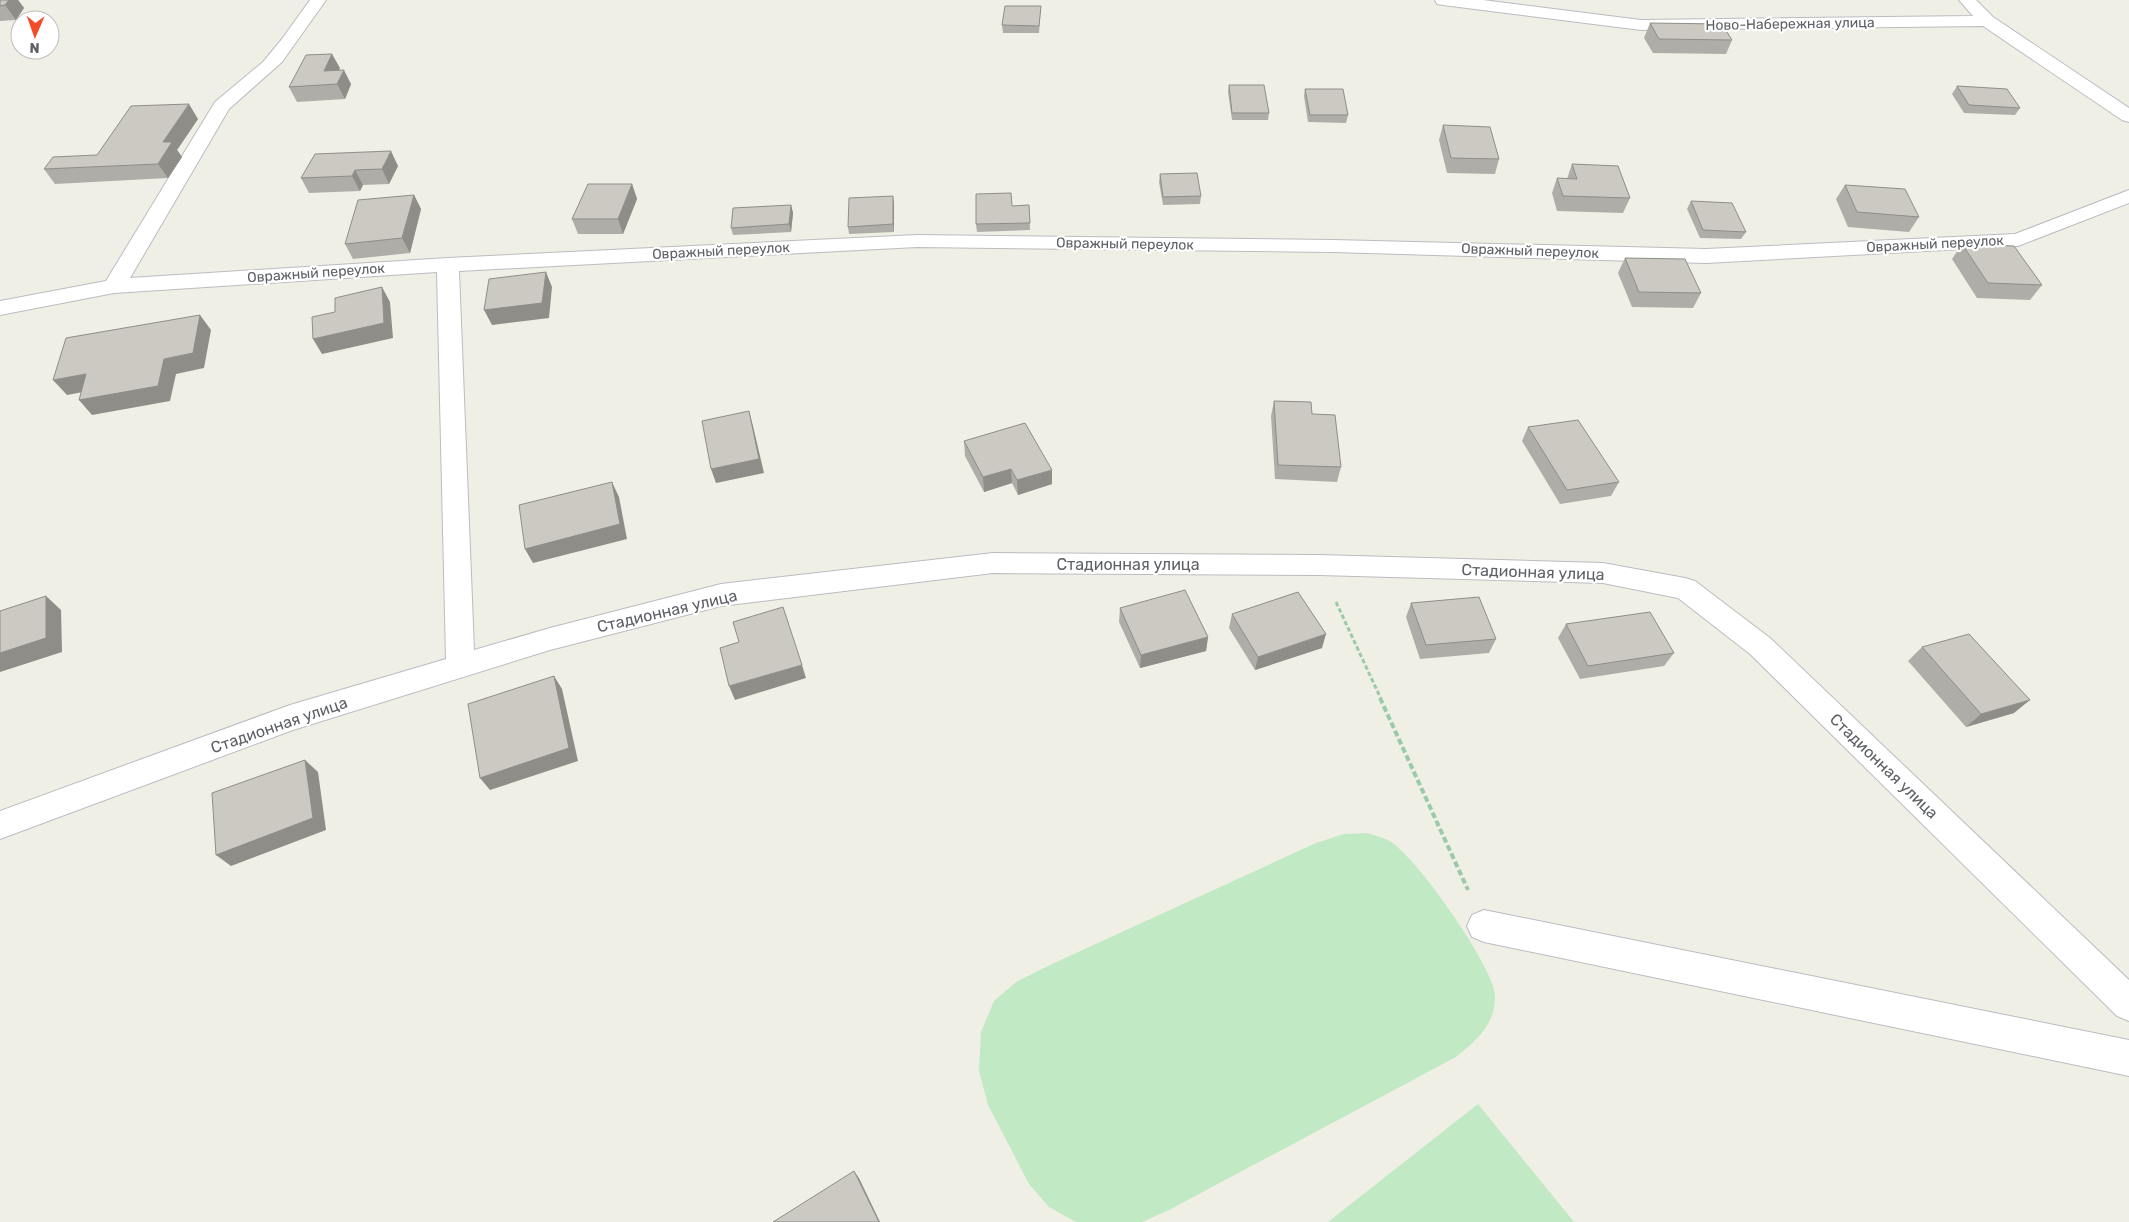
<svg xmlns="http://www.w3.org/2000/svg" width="2129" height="1222" font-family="Rubik,sans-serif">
	<rect width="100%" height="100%" fill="#f0efe5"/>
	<path fill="#c0e9c4" d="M1366 833C1373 835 1382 837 1388 840 1414 853 1494 967 1495 995 1496 1024 1476 1041 1456 1057L1169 1210 1142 1222H1076L1049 1207 1029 1184 988 1105 979 1071 981 1032 994 1001 1016 982 1052 964 1316 843 1344 834Z
		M1478 1104 1574 1222H1328Z"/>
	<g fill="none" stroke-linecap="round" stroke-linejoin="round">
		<g stroke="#babcc2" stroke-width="2">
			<path id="minor" d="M310 0H326L282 62 229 109 130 278 448 258 917 235 1333 240 1706 249 2015 234 2129 190V203L2018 246 1706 263 1333 252 917 247 459 271 474 650 550 628 721 584 993 553 1319 555 1603 563 1685 578 1695 581 1770 638 2129 980V1021L2117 1016 1750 654 1678 598 1603 583 1319 575 993 573 721 606 550 650 293 730 0 839V811L290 705 446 659 437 272 114 293 0 315V301L106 281 215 102 263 62 282 39Z
				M1435 0H1483L1641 20 1973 16 1959 0H1976L1993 17 2129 108V122L2122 120 1983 26 1641 30 1443 5 1437 4Z
				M1484 910 2129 1040V1076L1484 942 1472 937 1467 926 1472 915Z"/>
		</g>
		<path stroke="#99caac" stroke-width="3" stroke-dasharray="4.5 2.5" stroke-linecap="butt" d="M1336 602 1381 699"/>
		<path stroke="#99caac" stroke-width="4" stroke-dasharray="6 3" stroke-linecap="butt" d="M1380 698 1468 890"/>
		<use href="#minor" fill="#fff" fill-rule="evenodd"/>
	</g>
	<path fill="#afada7" d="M0 0H18L24 8 16 20 0 21Z
		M1041 6 1039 33H1003L1002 25Z
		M1650 23 1732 40 1726 54 1653 53 1644 38Z
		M340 68 339 70 351 84 345 99 297 102 289 87Z
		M1229 85 1269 113 1268 120H1232L1228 92Z
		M1957 86 2020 108 2015 115 1964 113 1952 94Z
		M1305 89 1348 115 1346 123 1308 122 1304 96Z
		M198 119 177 150 182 157 168 178 55 184 44 169 97 155Z
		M1443 125 1499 159 1495 174 1447 173 1439 140Z
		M315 154 398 166 389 184 363 185 360 191 309 193 301 178Z
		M1572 164 1630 198 1623 213 1557 211 1552 193 1557 178 1567 179Z
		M1160 174 1201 196 1200 204 1163 205 1159 182Z
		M632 184 637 199 623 234H578L572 219Z
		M1845 185 1919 217 1909 232 1848 227 1836 199Z
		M414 195 421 209 410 253 353 259 345 244Z
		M1691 201 1746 232 1741 239 1700 238 1687 209Z
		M894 204V232L849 234 848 227Z
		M791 205 793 213 791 232 733 235 731 228Z
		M1029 205 1030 230 977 232 976 224 1012 206Z
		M1962 244 2042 285 2030 300 1977 298 1952 259Z
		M1625 258 1701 293 1693 308 1632 307 1618 273Z
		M1274 401 1312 414 1341 467 1337 482 1275 479 1271 416Z
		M1528 427 1619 482 1611 496 1560 504 1522 441Z
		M964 441 1052 484 1018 495 1012 483 984 492 965 456Z
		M1411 603 1496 639 1489 653 1420 659 1406 617Z
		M1120 608 1208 637 1206 651 1140 668 1119 622Z
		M1232 614 1322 648 1255 670 1229 628Z
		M1566 624 1674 653 1664 666 1580 679 1558 638Z
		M1922 647 2014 713 1966 727 1908 661Z"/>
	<path fill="#8e8d88" d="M9 0H18L24 8 16 20 5 5Z
		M332 54 340 68 331 86 324 71Z
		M344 70 351 84 345 99 337 84Z
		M189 104 198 119 177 150 182 157 168 178 158 164 163 142Z
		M391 151 398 166 389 184 382 169Z
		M355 170 363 185 360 191 352 176Z
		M632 184 637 199 623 234 618 219Z
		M414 195 421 209 410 253 402 238Z
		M893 196 894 204V232L893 224Z
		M791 205 793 213 791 232 789 224Z
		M546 272 552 287 549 318 492 325 484 310Z
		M382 287 390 302 393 338 322 354 313 339Z
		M200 315 211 330 204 368 176 374 170 401 92 415 79 400Z
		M86 374 99 389 67 395 53 380Z
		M749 411 753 426 764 473 716 483 711 469Z
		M1011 469 1012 483 984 492 983 477Z
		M1052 470V484L1018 495 1017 480Z
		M612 482 619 497 627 539 533 563 525 549Z
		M46 596 61 610 62 652 0 672V653Z
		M1326 634 1322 648 1255 670 1258 657Z
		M1208 637 1206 651 1140 668 1141 655Z
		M802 665 806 678 735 700 729 686Z
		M554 676 562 689 578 761 490 790 480 778Z
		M2030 700 2014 713 1966 727 1981 714Z
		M305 760 318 772 326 830 231 866 216 855Z
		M854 1171 859 1178 880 1222H879Z"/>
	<path fill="#cbc9c2" stroke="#8e8d88" d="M0 0H9L5 5 0 6Z
		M1005 6H1041L1039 26 1002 25Z
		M1650 23 1722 24 1732 40 1659 39Z
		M332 54 324 71 344 70 337 84 289 87 306 55Z
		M1229 85H1264L1269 113H1232Z
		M1957 86 2007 89 2020 108 1969 105Z
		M1305 89H1343L1348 115H1310Z
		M189 104 163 142H172L158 164 44 169 53 157 97 155 131 106Z
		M1443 125 1490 127 1499 159 1451 158Z
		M391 151 382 169 355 170 352 176 301 178 315 154Z
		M1572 164 1618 166 1630 198 1563 196 1557 178 1577 179Z
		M1197 173 1201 196 1163 197 1160 174Z
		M588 184H632L618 219H572Z
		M1845 185 1905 189 1919 217 1857 212Z
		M1011 193 1012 206 1029 205 1030 223 976 224V194Z
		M414 195 402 238 345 244 358 200Z
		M893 196V224L848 227 849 198Z
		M1691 201 1732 203 1746 232 1703 230Z
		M791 205 789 224 731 228 733 208Z
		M1962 244 2014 246 2042 285 1988 283Z
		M1625 258 1685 259 1701 293 1639 292Z
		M546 272 542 303 484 310 489 279Z
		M382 287 384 323 313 339 312 317 335 312V298Z
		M200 315 193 353 164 359 158 386 79 400 86 374 53 380 66 338Z
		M1274 401 1311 402 1312 414 1335 415 1341 467 1278 465Z
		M749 411 759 459 711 469 702 421Z
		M1578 420 1619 482 1567 490 1528 427Z
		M1025 423 1052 470 1017 480 1011 469 983 477 964 441Z
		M612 482 620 524 525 549 519 505Z
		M1185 590 1208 637 1141 655 1120 608Z
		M1298 592 1326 634 1258 657 1232 614Z
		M46 596V638L0 653V611Z
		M1479 597 1496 639 1426 645 1411 603Z
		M783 607 802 665 729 686 720 648 739 642 733 622Z
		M1650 612 1674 653 1588 666 1566 624Z
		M1969 634 2030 700 1981 714 1922 647Z
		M554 676 569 748 480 778 468 704Z
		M305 760 313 818 216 855 212 793Z
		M854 1171 879 1222H773Z"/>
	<g text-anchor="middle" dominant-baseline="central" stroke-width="4.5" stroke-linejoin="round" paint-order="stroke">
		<g font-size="14" fill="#5d6066" stroke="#fff">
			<text transform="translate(1790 24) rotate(-1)">Ново-Набережная улица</text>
			<text transform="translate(1125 244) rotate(1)">Овражный переулок</text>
			<text transform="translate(1935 244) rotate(-3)">Овражный переулок</text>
			<text transform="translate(721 251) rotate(-3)">Овражный переулок</text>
			<text transform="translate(1530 251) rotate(2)">Овражный переулок</text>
			<text transform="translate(316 273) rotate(-4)">Овражный переулок</text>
		</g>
		<g font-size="16" fill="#5d6066" stroke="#fff">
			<text x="1128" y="564">Стадионная улица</text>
			<text transform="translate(1533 572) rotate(2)">Стадионная улица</text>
			<text transform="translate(667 611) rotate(-13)">Стадионная улица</text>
			<text transform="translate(279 725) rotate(-19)">Стадионная улица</text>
			<text transform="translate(1884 766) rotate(44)">Стадионная улица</text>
		</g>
	</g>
	<g transform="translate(35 35) rotate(182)"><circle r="24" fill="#ffffff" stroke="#bebfc2"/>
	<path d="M0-4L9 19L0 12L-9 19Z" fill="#f34a28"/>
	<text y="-8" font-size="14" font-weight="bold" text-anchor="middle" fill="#5d6066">N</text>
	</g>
</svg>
